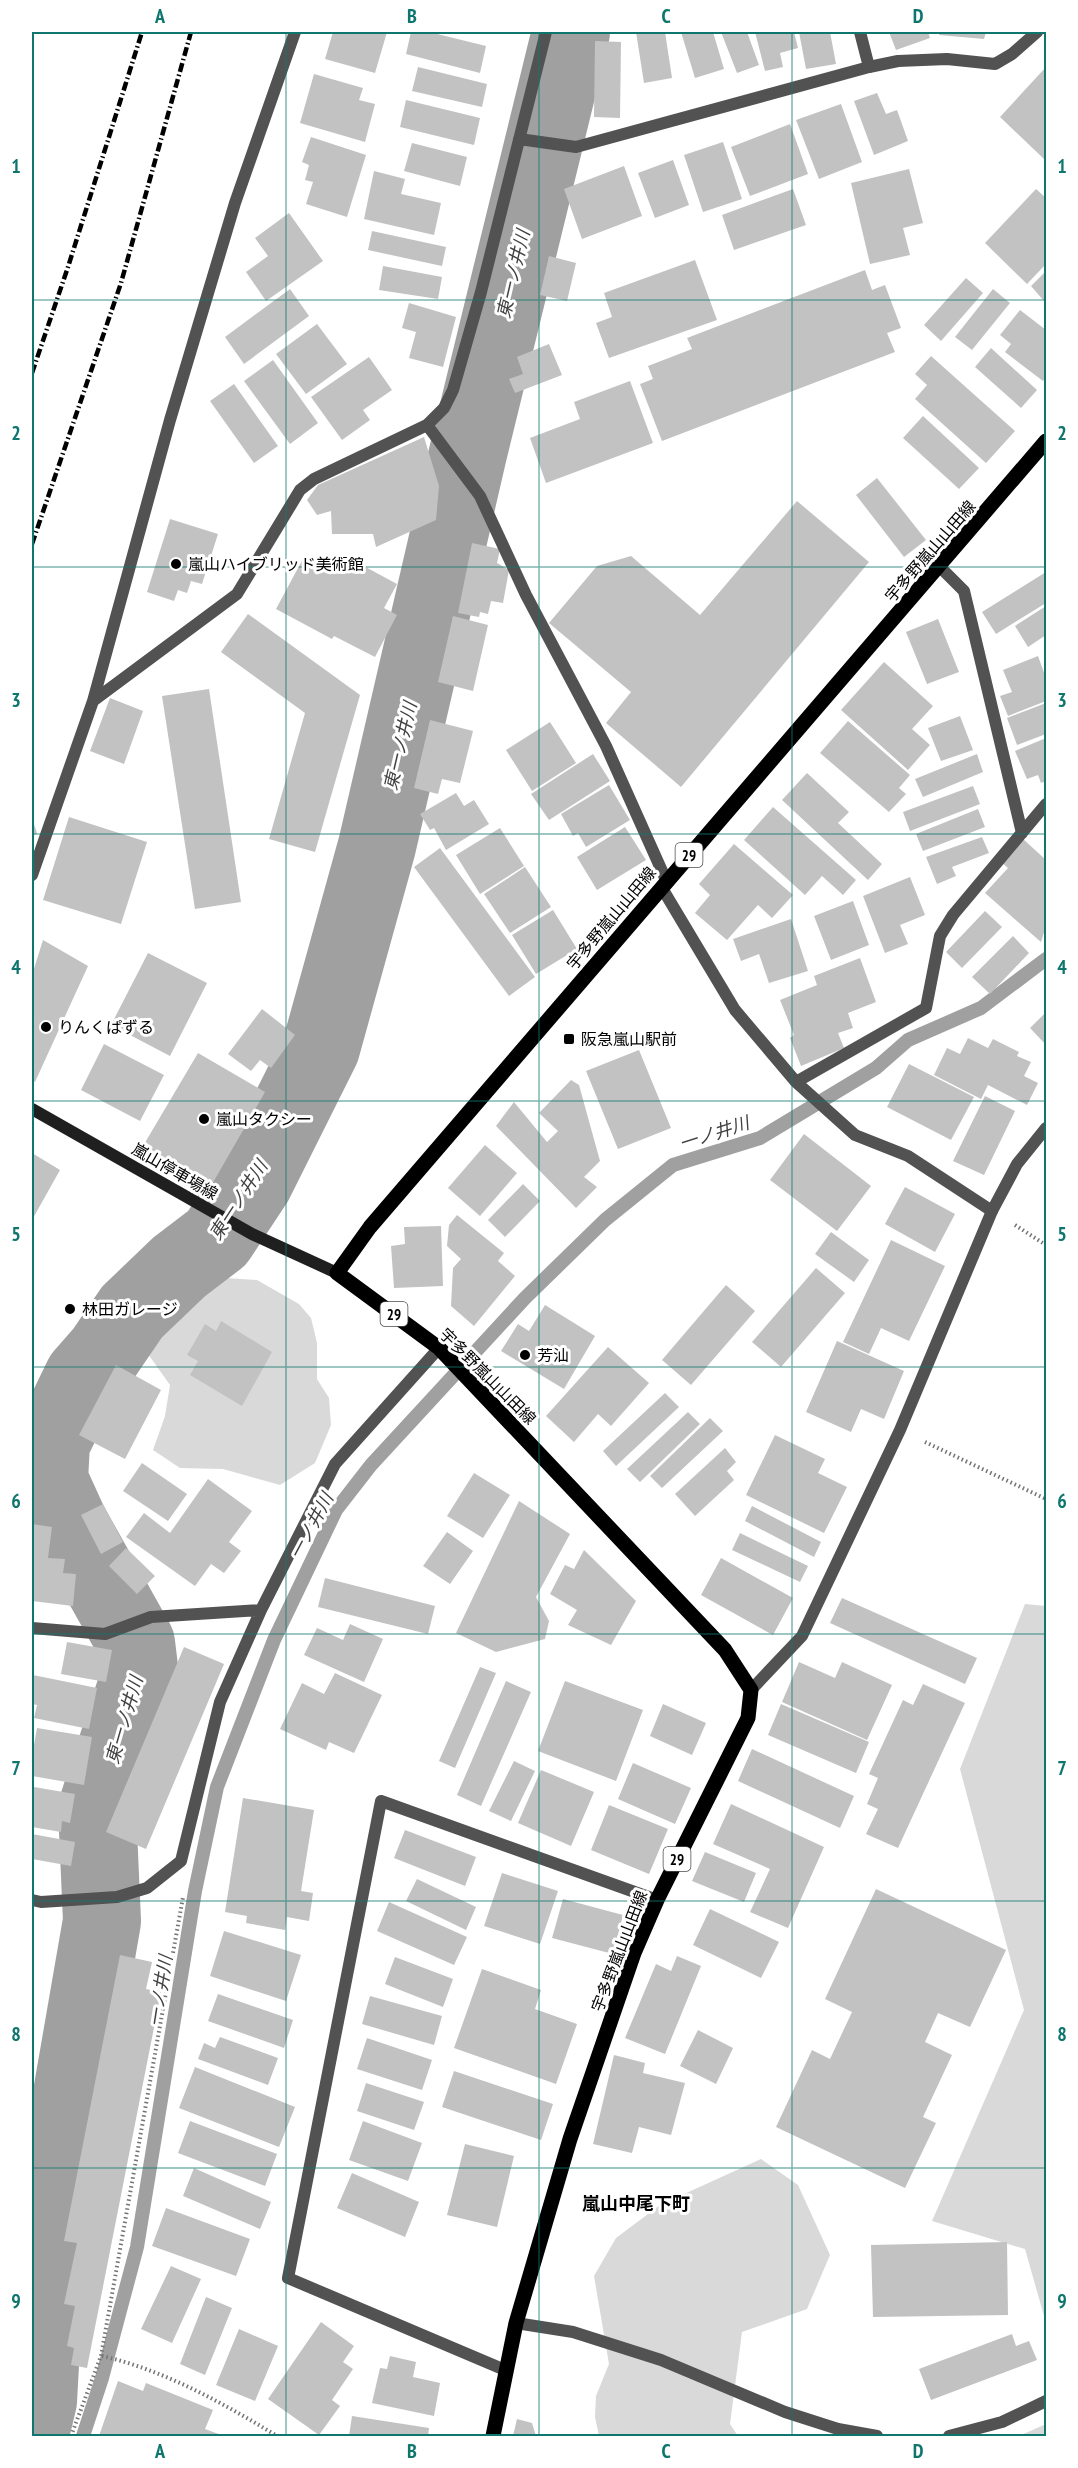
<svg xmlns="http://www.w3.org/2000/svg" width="1078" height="2468" font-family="'PT Sans Narrow','Noto Sans JP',sans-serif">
	<rect width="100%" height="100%" fill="#fff"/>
	<path fill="#d9d9d9" d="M226 1278 257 1280 299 1304 311 1318 317 1343V1379L329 1398 331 1425 315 1463 280 1485 223 1469 180 1468 153 1450 165 1416 170 1385 148 1354 154 1329Z
		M1025 1604 1046 1606V2323L1025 2249 932 2221 1024 2010 960 1769Z
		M761 2159 798 2185 830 2255 807 2309 742 2332 730 2424 738 2436H599L595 2417 596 2396 609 2364 594 2276 616 2238 660 2205Z
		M1046 2424V2436H1019Z"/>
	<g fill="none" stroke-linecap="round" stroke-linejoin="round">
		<path stroke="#a0a0a0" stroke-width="14" d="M83 2436 102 2378 137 2247 195 1891 217 1787 274 1640 336 1510 371 1465 525 1298 605 1220 673 1165 760 1138 876 1068 908 1040 981 1008 1046 959"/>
		<path stroke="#a0a0a0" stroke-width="78" d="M32 2426 38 2401 47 2238 102 1921 97 1808 140 1676 136 1643 69 1524 49 1480 51 1443 83 1377 104 1353 132 1312 179 1267 217 1238 254 1182 321 1048 377 846 468 453 571 32"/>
	</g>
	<path fill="#c2c2c2" d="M333 32H387L375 73 325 59Z
		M411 32H429L486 46 480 73 406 54Z
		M636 32H665L672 78 644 83Z
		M681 32H713L724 69 695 78Z
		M721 32H747L759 65 737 73Z
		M755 32H794L798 48 780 53 783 67 765 71Z
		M799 32H830L836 64 806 69Z
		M889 32H928L930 38 896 50Z
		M940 32H986L984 39 939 35Z
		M595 41 621 42 620 118 594 117Z
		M418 67 487 84 482 107 412 91Z
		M1046 67V156L1044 159 1000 117Z
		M314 74 363 88 359 100 375 104 365 142 300 123Z
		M877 93 886 114 897 110 908 141 874 155 854 101Z
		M406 100 480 118 474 145 400 127Z
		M841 104 862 162 819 179 796 120Z
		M790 124 808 174 750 196 731 147Z
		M311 137 366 155 347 217 306 204 313 182 305 180 309 165 302 162Z
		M723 142 742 199 703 212 684 155Z
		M412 143 467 157 460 186 404 171Z
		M673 160 689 205 655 218 638 173Z
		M624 166 642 216 582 239 564 189Z
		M909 169 923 223 903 228 910 255 870 264 851 183Z
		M374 171 405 179 401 194 441 203 434 235 364 219Z
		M793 189 806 225 734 250 722 215Z
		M1036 189 1046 198V264L1027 284 985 243Z
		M289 213 323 261 266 301 246 272 268 256 255 238Z
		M372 231 446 247 442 266 368 250Z
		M549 256 576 263 567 301 540 295Z
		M695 260 717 320 609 358 596 323 612 317 604 293Z
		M383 266 442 277 438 299 379 290Z
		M865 270 872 290 885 285 901 328 887 333 895 352 662 441 640 384 653 379 648 366 692 349 687 338Z
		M1046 271V299L1044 301 1031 286Z
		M966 278 983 293 941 341 924 325Z
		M290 289 309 316 244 364 225 337Z
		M993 289 1010 303 972 350 955 337Z
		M409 303 456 317 443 367 409 358 416 332 402 328Z
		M1020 310 1046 330V376L1043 381 1005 352 1011 344 1000 335Z
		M317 324 347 364 306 394 276 354Z
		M549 344 562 375 515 393 509 379 523 374 517 357Z
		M991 348 1037 390 1021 408 975 367Z
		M931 356 1015 431 986 463 915 399 927 385 915 374Z
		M369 357 392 390 363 410 370 420 342 440 311 397Z
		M273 360 318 423 290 444 244 381Z
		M630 381 653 443 546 483 530 438 580 419 574 402Z
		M234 384 278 446 254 463 210 401Z
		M923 416 979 468 959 489 903 438Z
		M424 437 439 486 436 520 376 547 373 534H332L331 511 317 515 307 500 318 485Z
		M877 478 926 540 904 557 856 495Z
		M797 501 869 562 681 787 606 723 631 692 549 623 597 566 631 556 700 615Z
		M170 519 218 534 202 584 191 581 187 593 178 590 174 601 147 592Z
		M472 543 500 549 497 563 509 570 503 603 491 601 488 614 480 612 479 617 458 613Z
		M305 555 339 573 347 557 397 584 384 608 397 615 375 657 334 636 332 639 276 609Z
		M1046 572V603L996 634 982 612Z
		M1046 606V635L1028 647 1015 626Z
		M248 614 360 695 315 852 269 839 305 713 221 652Z
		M453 616 488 625 473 691 438 682Z
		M938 619 959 672 927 684 906 632Z
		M1038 656 1046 678V701L1008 716 1000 696 1012 692 1003 670Z
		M884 662 933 706 912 729 930 745 908 770 841 710Z
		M209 689 241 902 195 909 162 696Z
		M110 698 143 711 124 764 90 751Z
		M1046 703V734L1017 745 1007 718Z
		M960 716 973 750 941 761 928 728Z
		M430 720 473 731 460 783 442 779 438 794 414 788Z
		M848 721 910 775 899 788 906 794 889 812 820 753Z
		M550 722 576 763 532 791 506 750Z
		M1046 738V781L1041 783 1038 775 1027 779 1015 751Z
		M593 754 610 781 549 820 531 794Z
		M977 754 983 772 923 797 915 779Z
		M807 773 849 812 838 823 882 864 868 880 782 800Z
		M609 785 630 820 586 847 578 833 573 836 561 814Z
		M973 786 980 804 910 831 903 812Z
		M456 793 464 806 474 800 489 824 446 850 434 828 430 830 420 814Z
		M773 807 856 880 843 895 822 876 805 895 744 840Z
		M978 809 985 827 923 851 916 834Z
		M69 817 147 842 121 924 43 900Z
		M32 818 37 833 32 837Z
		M625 827 646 860 597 890 577 857Z
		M500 828 524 866 480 894 456 855Z
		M982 837 989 853 952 867 956 876 937 884 926 857Z
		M1022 838 1046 860V926L1041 942 985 893 1008 868 1001 862Z
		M734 844 793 895 772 918 758 905 727 940 695 913 710 895 699 884Z
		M440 848 535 977 509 996 414 867Z
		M525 867 551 907 510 933 484 894Z
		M910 877 925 915 900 925 908 944 885 953 863 896Z
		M853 901 869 945 831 960 814 916Z
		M553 910 577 949 536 974 512 935Z
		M985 911 1002 927 962 968 946 952Z
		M791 919 808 971 769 983 759 954 741 961 733 939Z
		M1013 936 1029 953 990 994 972 977Z
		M43 940 88 966 35 1082 32 1080V975Z
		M148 953 207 983 170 1056 111 1025Z
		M860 958 876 1002 848 1013 853 1028 838 1033 844 1048 801 1066 790 1038 794 1035 780 1000 817 985 814 976Z
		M262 1009 295 1035 271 1068 260 1060 251 1071 228 1054Z
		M1046 1012V1045L1030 1028Z
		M968 1038 988 1048 993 1039 1019 1052 1017 1056 1031 1062 1024 1076 1038 1083 1027 1105 988 1085 981 1099 934 1075 947 1048 960 1054Z
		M104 1044 164 1075 140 1121 81 1090Z
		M639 1050 671 1128 618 1149 586 1071Z
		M198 1053 265 1092 211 1186 143 1146Z
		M909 1064 974 1097 951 1140 887 1107Z
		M571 1080 579 1085 600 1161 584 1177 597 1187 576 1208 496 1126 514 1102 547 1142 558 1131 539 1113Z
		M985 1096 1015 1111 984 1175 953 1161Z
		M804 1134 871 1186 837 1231 770 1180Z
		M485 1145 517 1173 480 1216 448 1188Z
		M32 1153 60 1170 32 1220Z
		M523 1184 540 1201 505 1237 488 1220Z
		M905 1187 955 1214 935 1252 885 1224Z
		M457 1215 504 1253 498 1261 515 1276 474 1326 451 1306 453 1268 461 1259 447 1246 449 1225Z
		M441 1226 443 1286 394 1288 391 1246 405 1244 404 1227Z
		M831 1232 869 1260 854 1282 815 1254Z
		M891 1240 945 1266 909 1341 881 1328 869 1354 843 1342Z
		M816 1268 845 1293 781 1367 752 1342Z
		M726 1285 755 1311 691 1385 662 1360Z
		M545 1305 595 1336 564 1389 501 1351 518 1324 529 1331Z
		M221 1321 272 1352 242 1406 190 1375 198 1361 187 1355 205 1324 216 1331Z
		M837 1341 904 1371 884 1419 861 1409 851 1432 806 1412Z
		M608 1347 649 1383 611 1426 598 1414 574 1442 546 1416Z
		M116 1365 161 1390 125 1459 79 1435Z
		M665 1393 679 1407 616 1466 603 1451Z
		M688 1412 700 1424 640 1482 627 1469Z
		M710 1418 723 1431 662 1488 650 1476Z
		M775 1435 825 1459 818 1473 847 1487 824 1533 746 1495Z
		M725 1448 736 1462 727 1471 734 1480 695 1516 675 1494Z
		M142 1463 187 1494 168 1521 123 1491Z
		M474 1473 510 1495 483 1538 447 1516Z
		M208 1479 252 1511 229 1542 241 1551 224 1573 211 1564 195 1586 126 1537 144 1513 170 1533Z
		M519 1501 570 1534 536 1597 549 1621 545 1639 496 1652 456 1633Z
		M103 1504 123 1542 101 1554 81 1515Z
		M752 1506 821 1542 814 1557 745 1521Z
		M32 1524 52 1527 48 1558 65 1559 63 1573 76 1574 73 1606 32 1601Z
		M447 1532 473 1551 450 1584 423 1566Z
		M740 1533 808 1566 800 1582 732 1550Z
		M126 1548 155 1576 137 1594 109 1566Z
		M584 1550 636 1601 611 1645 568 1625 577 1610 550 1594 565 1565 574 1569Z
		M721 1558 793 1598 773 1635 701 1595Z
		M325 1578 435 1606 428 1634 318 1607Z
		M842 1598 977 1658 965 1684 830 1623Z
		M350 1624 383 1639 364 1682 304 1655 317 1628 343 1640Z
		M67 1642 112 1650 106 1682 61 1674Z
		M184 1647 224 1664 146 1849 106 1832Z
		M799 1662 835 1678 842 1662 892 1685 867 1740 782 1702Z
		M480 1667 496 1673 455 1768 439 1761Z
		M335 1673 382 1695 354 1753 329 1742 326 1750 280 1729 302 1683 324 1694Z
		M33 1675 97 1688 89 1729 34 1718 37 1705 32 1704Z
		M506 1681 531 1692 481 1806 457 1795Z
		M565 1681 643 1710 616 1781 538 1751Z
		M923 1684 965 1703 898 1848 866 1834 878 1809 867 1804 878 1778 869 1774 903 1700 913 1705Z
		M663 1704 706 1723 692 1755 650 1736Z
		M781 1704 869 1742 856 1773 768 1735Z
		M37 1728 92 1737 84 1785 32 1776V1756Z
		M752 1749 854 1796 840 1828 738 1781Z
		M514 1761 535 1771 511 1821 489 1811Z
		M633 1763 691 1788 675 1824 618 1799Z
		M541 1770 594 1792 571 1846 518 1823Z
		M34 1787 75 1794 70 1823 62 1821 61 1832 32 1827Z
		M243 1798 314 1810 301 1891 313 1893 309 1921 287 1917 285 1930 246 1923 247 1916 225 1912Z
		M731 1804 824 1847 788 1928 750 1912 770 1869 713 1844Z
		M609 1805 668 1829 649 1874 591 1850Z
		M405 1830 476 1857 465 1886 394 1858Z
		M32 1834 75 1842 71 1866 32 1859Z
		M705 1852 756 1873 744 1902 692 1881Z
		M502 1873 558 1891 540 1944 484 1926Z
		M417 1879 476 1907 466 1930 406 1901Z
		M876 1889 1006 1950 970 2027 938 2013 925 2042 952 2055 923 2117 936 2123 905 2188 776 2127 812 2050 830 2059 852 2012 825 1999Z
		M563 1899 623 1915 613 1954 552 1938Z
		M389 1902 467 1937 454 1965 377 1931Z
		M710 1909 779 1942 761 1978 693 1945Z
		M224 1931 301 1955 286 2001 210 1976Z
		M120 1955 152 1962 146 1989 161 1992 87 2368 71 2365 74 2348 67 2346 75 2306 64 2304 77 2243 64 2241Z
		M677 1956 701 1966 665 2054 625 2038 656 1964 671 1971Z
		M395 1957 453 1979 443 2007 385 1984Z
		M482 1969 541 1990 535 2009 577 2024 556 2084 454 2048Z
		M218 1994 293 2020 284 2048 208 2021Z
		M370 1996 442 2016 434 2045 362 2024Z
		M698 2030 733 2048 716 2084 680 2066Z
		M220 2037 278 2058 268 2085 198 2059 204 2043 215 2048Z
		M367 2038 432 2060 422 2090 357 2069Z
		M614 2055 645 2063 643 2073 685 2083 671 2135 639 2127 632 2153 593 2144Z
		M195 2067 295 2107 279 2147 179 2108Z
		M454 2071 553 2104 541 2140 442 2107Z
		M366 2083 424 2102 414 2130 357 2111Z
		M190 2121 277 2154 265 2186 178 2153Z
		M363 2121 422 2143 408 2181 349 2160Z
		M465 2144 514 2156 497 2227 447 2215Z
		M194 2168 271 2202 260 2229 183 2196Z
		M352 2173 419 2202 405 2237 337 2208Z
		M166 2208 250 2239 236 2276 152 2246Z
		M1007 2242 1008 2315 873 2317 871 2245Z
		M171 2266 201 2279 172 2343 141 2329Z
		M206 2297 232 2308 205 2375 180 2364Z
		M321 2322 354 2346 343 2362 353 2369 332 2400 340 2406 319 2435 268 2399Z
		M239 2329 278 2346 255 2401 216 2385Z
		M1012 2334 1016 2346 1029 2341 1037 2360 931 2400 919 2369Z
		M390 2356 416 2362 413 2377 440 2383 434 2416 372 2403 380 2368 387 2369Z
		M118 2381 143 2391 146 2383 213 2410 205 2429 224 2436H99Z
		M352 2416 429 2428 428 2436H349Z
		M517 2419 532 2423 536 2436H513Z"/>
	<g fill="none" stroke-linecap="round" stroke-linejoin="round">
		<path stroke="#747474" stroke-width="4" stroke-dasharray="1.5 3" stroke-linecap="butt" d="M1015 1225 1046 1245
			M925 1442 1046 1499
			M102 2356C164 2370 223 2403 277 2436
			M71 2436 101 2356 183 1897"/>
		<path stroke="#525252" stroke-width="12" d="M869 67 898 61 947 59 995 64 1012 54 1037 32
			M427 425 480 496 526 595 606 746 666 880
			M940 567 964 591 1022 833
			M662 888 735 1010 796 1082 855 1135 908 1156 992 1211
			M796 1082 926 1008 940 936 953 915 1046 804"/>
		<path stroke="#525252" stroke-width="12" d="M519 139 576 147 869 67 860 32
			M93 701 170 420 235 203 295 32
			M32 875 93 701 237 594 300 490 314 479 427 425 444 408 453 390 481 292 546 32
			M32 1628 105 1634 151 1617 261 1610
			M751 1690 802 1636 900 1430 992 1211 1017 1164 1046 1128
			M32 1900 41 1902 117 1897 147 1888 181 1861 220 1702 261 1610 335 1464 439 1348
			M516 2323 573 2332 661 2360 785 2412 838 2429 877 2436
			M505 2370 288 2278 381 1801 657 1900
			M949 2436 1002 2422 1046 2401"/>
		<path stroke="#1f1f1f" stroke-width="12" d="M32 1109 252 1234 337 1273"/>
		<path stroke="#000" stroke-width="15" d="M493 2436 516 2323 570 2139 634 1953 657 1900 748 1718 751 1690 725 1650 439 1348 337 1273 370 1227 1046 441"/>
		<path stroke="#000" stroke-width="4.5" stroke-dasharray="9 3 1.5 3" stroke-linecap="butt" d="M32 373 68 267 142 32
			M32 544 121 283 191 32"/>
	</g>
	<path fill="none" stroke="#0f766e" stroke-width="1.5" stroke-opacity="0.55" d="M286 32V2436M539 32V2436M792 32V2436M32 300H1046M32 567H1046M32 834H1046M32 1101H1046M32 1367H1046M32 1634H1046M32 1901H1046M32 2168H1046"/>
	<g fill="#000" stroke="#fff" stroke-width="2">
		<circle cx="176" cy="564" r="6"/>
		<circle cx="46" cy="1027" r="6"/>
		<rect x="563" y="1033" width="12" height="12" rx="3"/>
		<circle cx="204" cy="1119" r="6"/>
		<circle cx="70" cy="1309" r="6"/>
		<circle cx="525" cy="1355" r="6"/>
	</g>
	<g text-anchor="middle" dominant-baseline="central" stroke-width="6" stroke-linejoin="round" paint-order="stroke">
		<g fill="#fff" stroke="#4c4c4c" stroke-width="1.5">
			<rect x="675.5" y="843" width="27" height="24" rx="4.5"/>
			<rect x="380.5" y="1302" width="27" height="24" rx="4.5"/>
			<rect x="663.5" y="1847" width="27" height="24" rx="4.5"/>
		</g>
		<g font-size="15" font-weight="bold" fill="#000">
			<text x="689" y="855">29</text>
			<text x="394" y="1314">29</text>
			<text x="677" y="1859">29</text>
		</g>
		<g font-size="16" fill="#000" stroke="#fff">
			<text transform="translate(930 551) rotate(-49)">宇多野嵐山山田線</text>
			<text transform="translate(611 918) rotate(-50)">宇多野嵐山山田線</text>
			<text transform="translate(175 1171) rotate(30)">嵐山停車場線</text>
			<text transform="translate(488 1376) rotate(45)">宇多野嵐山山田線</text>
			<text transform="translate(619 1951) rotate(-69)">宇多野嵐山山田線</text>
		</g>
		<g font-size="16" fill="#000" stroke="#fff" text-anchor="start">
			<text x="188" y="564">嵐山ハイブリッド美術館</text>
			<text x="58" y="1027">りんくぱずる</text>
			<text x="581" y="1039">阪急嵐山駅前</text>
			<text x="216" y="1119">嵐山タクシー</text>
			<text x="82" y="1309">林田ガレージ</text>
			<text x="537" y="1355">芳汕</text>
		</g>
		<g font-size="18" font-style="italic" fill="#414141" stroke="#fff">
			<text transform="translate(513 274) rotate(-77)">東一ノ井川</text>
			<text transform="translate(400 746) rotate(-77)">東一ノ井川</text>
			<text transform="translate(714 1133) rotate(-18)">一ノ井川</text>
			<text transform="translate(238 1200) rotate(-57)">東一ノ井川</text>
			<text transform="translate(311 1526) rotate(-62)">一ノ井川</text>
			<text transform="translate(124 1720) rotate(-74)">東一ノ井川</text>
			<text transform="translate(160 1991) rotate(-81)">一ノ井川</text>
		</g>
		<g font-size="18" font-weight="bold" fill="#000" stroke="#fff">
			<text x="636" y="2203">嵐山中尾下町</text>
		</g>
	</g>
	<rect width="1078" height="2468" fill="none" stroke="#ffffff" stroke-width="66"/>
	<rect x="33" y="33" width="1012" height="2402" fill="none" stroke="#0f766e" stroke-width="2"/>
	<g font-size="20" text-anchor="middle" font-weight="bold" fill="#0f766e">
		<text x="160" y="23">A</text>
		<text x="412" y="23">B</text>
		<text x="666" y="23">C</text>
		<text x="918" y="23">D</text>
		<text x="16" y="173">1</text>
		<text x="1062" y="173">1</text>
		<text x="16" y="440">2</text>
		<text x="1062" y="440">2</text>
		<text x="16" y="707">3</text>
		<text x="1062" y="707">3</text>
		<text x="16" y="974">4</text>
		<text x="1062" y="974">4</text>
		<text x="16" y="1241">5</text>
		<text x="1062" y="1241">5</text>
		<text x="16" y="1508">6</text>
		<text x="1062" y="1508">6</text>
		<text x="16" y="1775">7</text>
		<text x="1062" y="1775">7</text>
		<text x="16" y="2041">8</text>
		<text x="1062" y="2041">8</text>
		<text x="16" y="2308">9</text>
		<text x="1062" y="2308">9</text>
		<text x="160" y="2458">A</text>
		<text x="412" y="2458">B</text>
		<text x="666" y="2458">C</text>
		<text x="918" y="2458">D</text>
	</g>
</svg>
